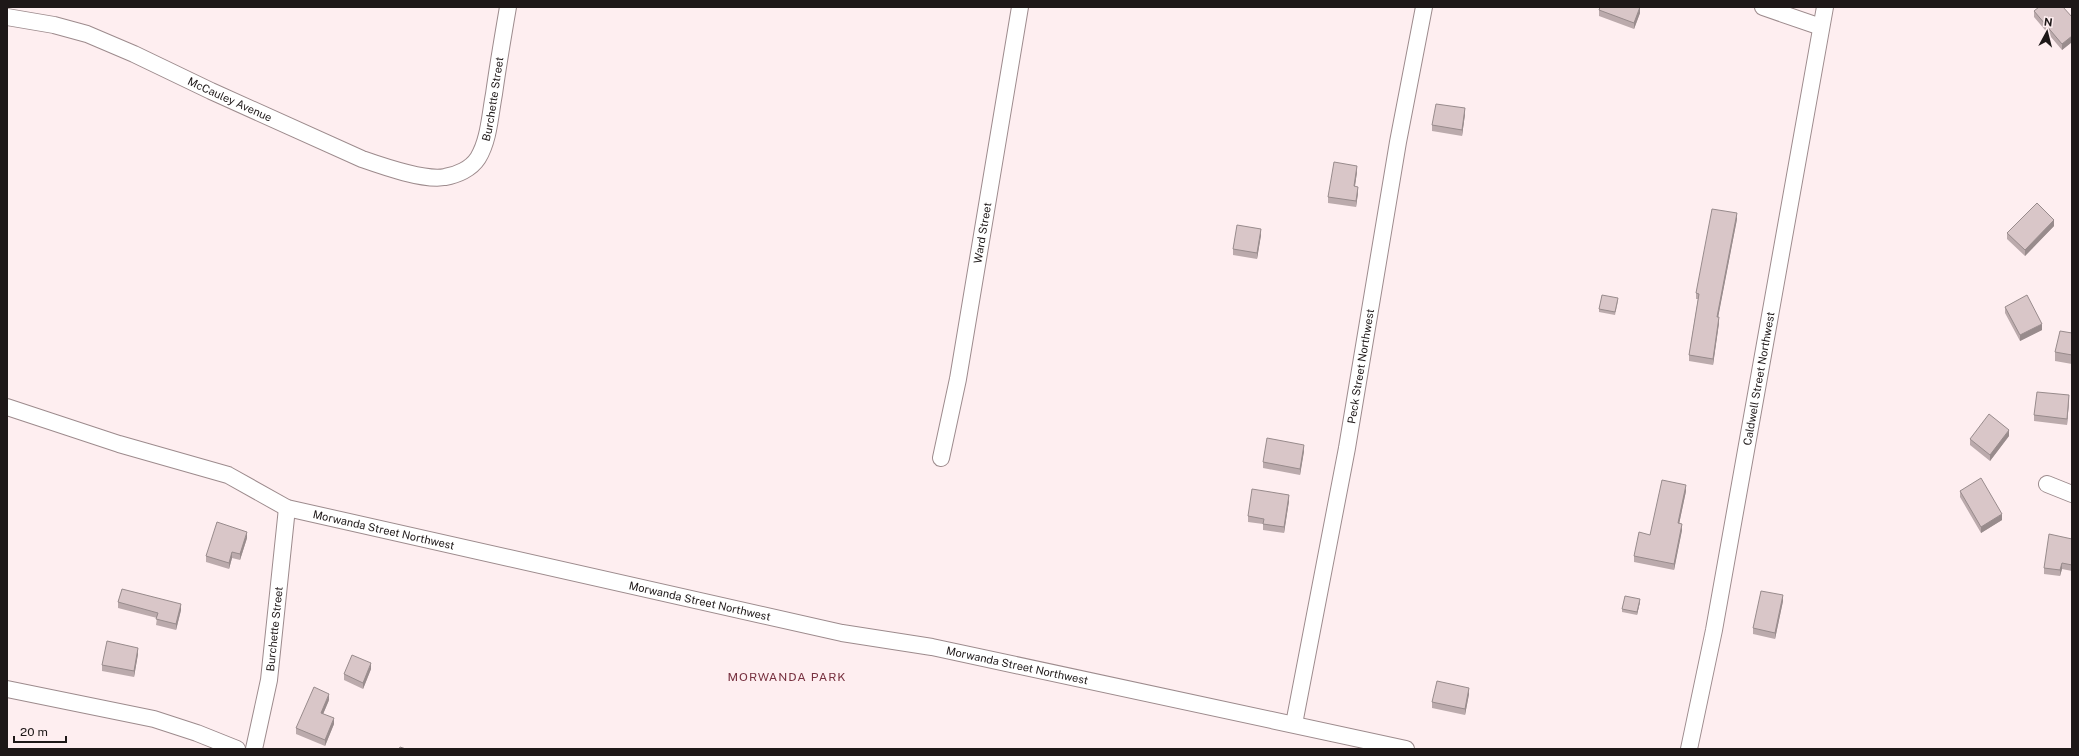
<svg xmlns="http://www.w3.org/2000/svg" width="2079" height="756" font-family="'Public Sans',sans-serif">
	<rect width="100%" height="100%" fill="#feeef0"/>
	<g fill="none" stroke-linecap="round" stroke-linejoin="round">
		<g stroke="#9d8b8d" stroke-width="18">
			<g id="street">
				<path d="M1763 7 1821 27"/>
				<path id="s1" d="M7 17 54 25 87 34 134 54 211 91 362 159C382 166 424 181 445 177 457 175 471 169 478 158 489 140 490 115 494 94 498 65 503 36 508 7"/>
				<path id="s2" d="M7 407 119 444 228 475 287 508 842 633 932 647 1406 749"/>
				<path id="s3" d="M941 458 958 379 1020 7"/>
				<path d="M2047 484 2072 494"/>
				<path d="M7 689 154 719 197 733 237 749"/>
				<path id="s4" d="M1294 724 1347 448 1398 142 1424 7"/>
				<path id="s5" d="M254 749 269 680 287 508"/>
				<path id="s6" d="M1689 749 1714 630 1825 7"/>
			</g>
		</g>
		<use href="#street" stroke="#fff" stroke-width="16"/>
	</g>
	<path fill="#bbaaac" d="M1599 10 1640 13 1634 29 1599 16Z
		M2034 11 2072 17V42L2062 50 2034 17Z
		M1465 114 1462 136 1432 131V125Z
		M1357 172 1355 186 1358 193 1356 207 1328 203V197Z
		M1737 219 1718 317 1719 323 1713 365 1689 361V355L1698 299H1696V293Z
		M2054 226 2025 256 2007 239V233Z
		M1261 235 1257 259 1233 255V249Z
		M1618 301 1615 315 1599 312V309Z
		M2005 307 2042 330 2020 341 2005 313Z
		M2072 333V364L2055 361V352Z
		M2069 401 2067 425 2034 421V415Z
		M2009 436 1990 461 1970 445V439Z
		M1304 451 1300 475 1263 468V462Z
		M1686 491 1679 524 1682 530 1674 570 1634 562V556L1650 535Z
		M1960 491 2002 520 1981 533 1960 497Z
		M1289 501 1284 533 1263 530V524L1248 522V516Z
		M247 538 240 560 232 558 229 569 206 562V556Z
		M2072 539V571L2062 569 2060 576 2044 574V568Z
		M1783 601 1775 639 1753 634V628Z
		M118 602 181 610 176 630 156 625 157 618 118 608Z
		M1640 602 1637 615 1622 612V609Z
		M138 654 134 677 102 671V665Z
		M371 669 363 689 344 680V674Z
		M1469 694 1465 715 1432 708V702Z
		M329 700 323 714 334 724 325 746 296 734V728Z"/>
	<path fill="#988b8c" d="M1640 7V13L1634 29V23Z
		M2072 36V42L2062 50V44Z
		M1465 108V114L1462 136V130Z
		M1357 166V172L1354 192V186Z
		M1358 187V193L1356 207V201Z
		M1737 213V219L1717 323V317Z
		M2054 220V226L2025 256V250Z
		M1261 229V235L1257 259V253Z
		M1719 317V323L1713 365V359Z
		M2042 324V330L2020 341V335Z
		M2069 395V401L2067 425V419Z
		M2009 430V436L1990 461V455Z
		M1304 445V451L1300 475V469Z
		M1686 485V491L1678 529V523Z
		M1289 495V501L1284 533V527Z
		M2002 514V520L1981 533V527Z
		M1682 524V530L1674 570V564Z
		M247 532V538L240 560V554Z
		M232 552V558L229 569V563Z
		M2062 563V569L2060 576V570Z
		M1783 595V601L1775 639V633Z
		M1640 599V602L1637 615V612Z
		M181 604V610L176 630V624Z
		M138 648V654L134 677V671Z
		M371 663V669L363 689V683Z
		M1469 688V694L1465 715V709Z
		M329 694V700L321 719V713Z
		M334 718V724L325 746V740Z"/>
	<path fill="#d9c6c8" stroke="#988b8c" d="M1600 7H1640L1634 23 1599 10Z
		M2039 7H2063L2072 17V36L2062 44 2034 11Z
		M1436 104 1465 108 1462 130 1432 125Z
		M1334 162 1357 166 1354 186 1358 187 1356 201 1328 197Z
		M2037 203 2054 220 2025 250 2007 233Z
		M1712 209 1737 213 1717 317H1719L1713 359 1689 355 1699 294 1696 293Z
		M1237 225 1261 229 1257 253 1233 249Z
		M1602 295 1618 298 1615 312 1599 309Z
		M2027 295 2042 324 2020 335 2005 307Z
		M2060 331 2072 333V355L2055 352Z
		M2037 392 2069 395 2067 419 2034 415Z
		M1989 414 2009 430 1990 455 1970 439Z
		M1267 438 1304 445 1300 469 1263 462Z
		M1981 478 2002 514 1981 527 1960 491Z
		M1662 480 1686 485 1678 523 1682 524 1674 564 1634 556 1639 532 1650 535Z
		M1252 489 1289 495 1284 527 1263 524 1264 519 1248 516Z
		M217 522 247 532 240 554 232 552 229 563 206 556Z
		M2049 534 2072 539V565L2062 563 2060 570 2044 568Z
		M122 589 181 604 176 624 156 619 158 613 118 602Z
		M1761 591 1783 595 1775 633 1753 628Z
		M1625 596 1640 599 1637 612 1622 609Z
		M107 641 138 648 134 671 102 665Z
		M352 655 371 663 363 683 344 674Z
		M1437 681 1469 688 1465 709 1432 702Z
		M314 687 329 694 321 713 334 718 325 740 296 728Z
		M400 747 406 749H399Z"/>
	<g text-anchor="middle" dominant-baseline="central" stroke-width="4" stroke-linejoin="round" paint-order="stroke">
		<g font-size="11" fill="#1e1818" stroke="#feeef0">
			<text stroke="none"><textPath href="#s1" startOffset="239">McCauley Avenue</textPath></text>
			<text stroke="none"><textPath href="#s1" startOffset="570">Burchette Street</textPath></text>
			<text stroke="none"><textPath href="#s3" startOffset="229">Ward Street</textPath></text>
			<text stroke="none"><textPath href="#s4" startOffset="364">Peck Street Northwest</textPath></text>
			<text stroke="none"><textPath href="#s6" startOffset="377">Caldwell Street Northwest</textPath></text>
			<text stroke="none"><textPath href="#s2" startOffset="398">Morwanda Street Northwest</textPath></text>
			<text stroke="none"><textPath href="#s2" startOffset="722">Morwanda Street Northwest</textPath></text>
			<text stroke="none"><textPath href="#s5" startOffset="122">Burchette Street</textPath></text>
			<text stroke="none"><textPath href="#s2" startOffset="1046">Morwanda Street Northwest</textPath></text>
		</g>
		<g font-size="12" letter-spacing="1" fill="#783140" stroke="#feeef0">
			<text x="787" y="677">MORWANDA PARK</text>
		</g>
	</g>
	<rect width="2079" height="756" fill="none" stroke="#1e1818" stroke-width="16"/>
	<g transform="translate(2047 32) rotate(7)" stroke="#feeef0" stroke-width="3" paint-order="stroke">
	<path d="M0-3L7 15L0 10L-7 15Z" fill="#1e1818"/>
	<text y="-6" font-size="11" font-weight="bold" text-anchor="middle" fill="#1e1818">N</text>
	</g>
	<path d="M14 736v6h52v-6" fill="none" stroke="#1e1818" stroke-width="2"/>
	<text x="20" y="736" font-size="12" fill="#1e1818" stroke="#feeef0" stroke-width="3" paint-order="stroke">20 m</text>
</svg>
